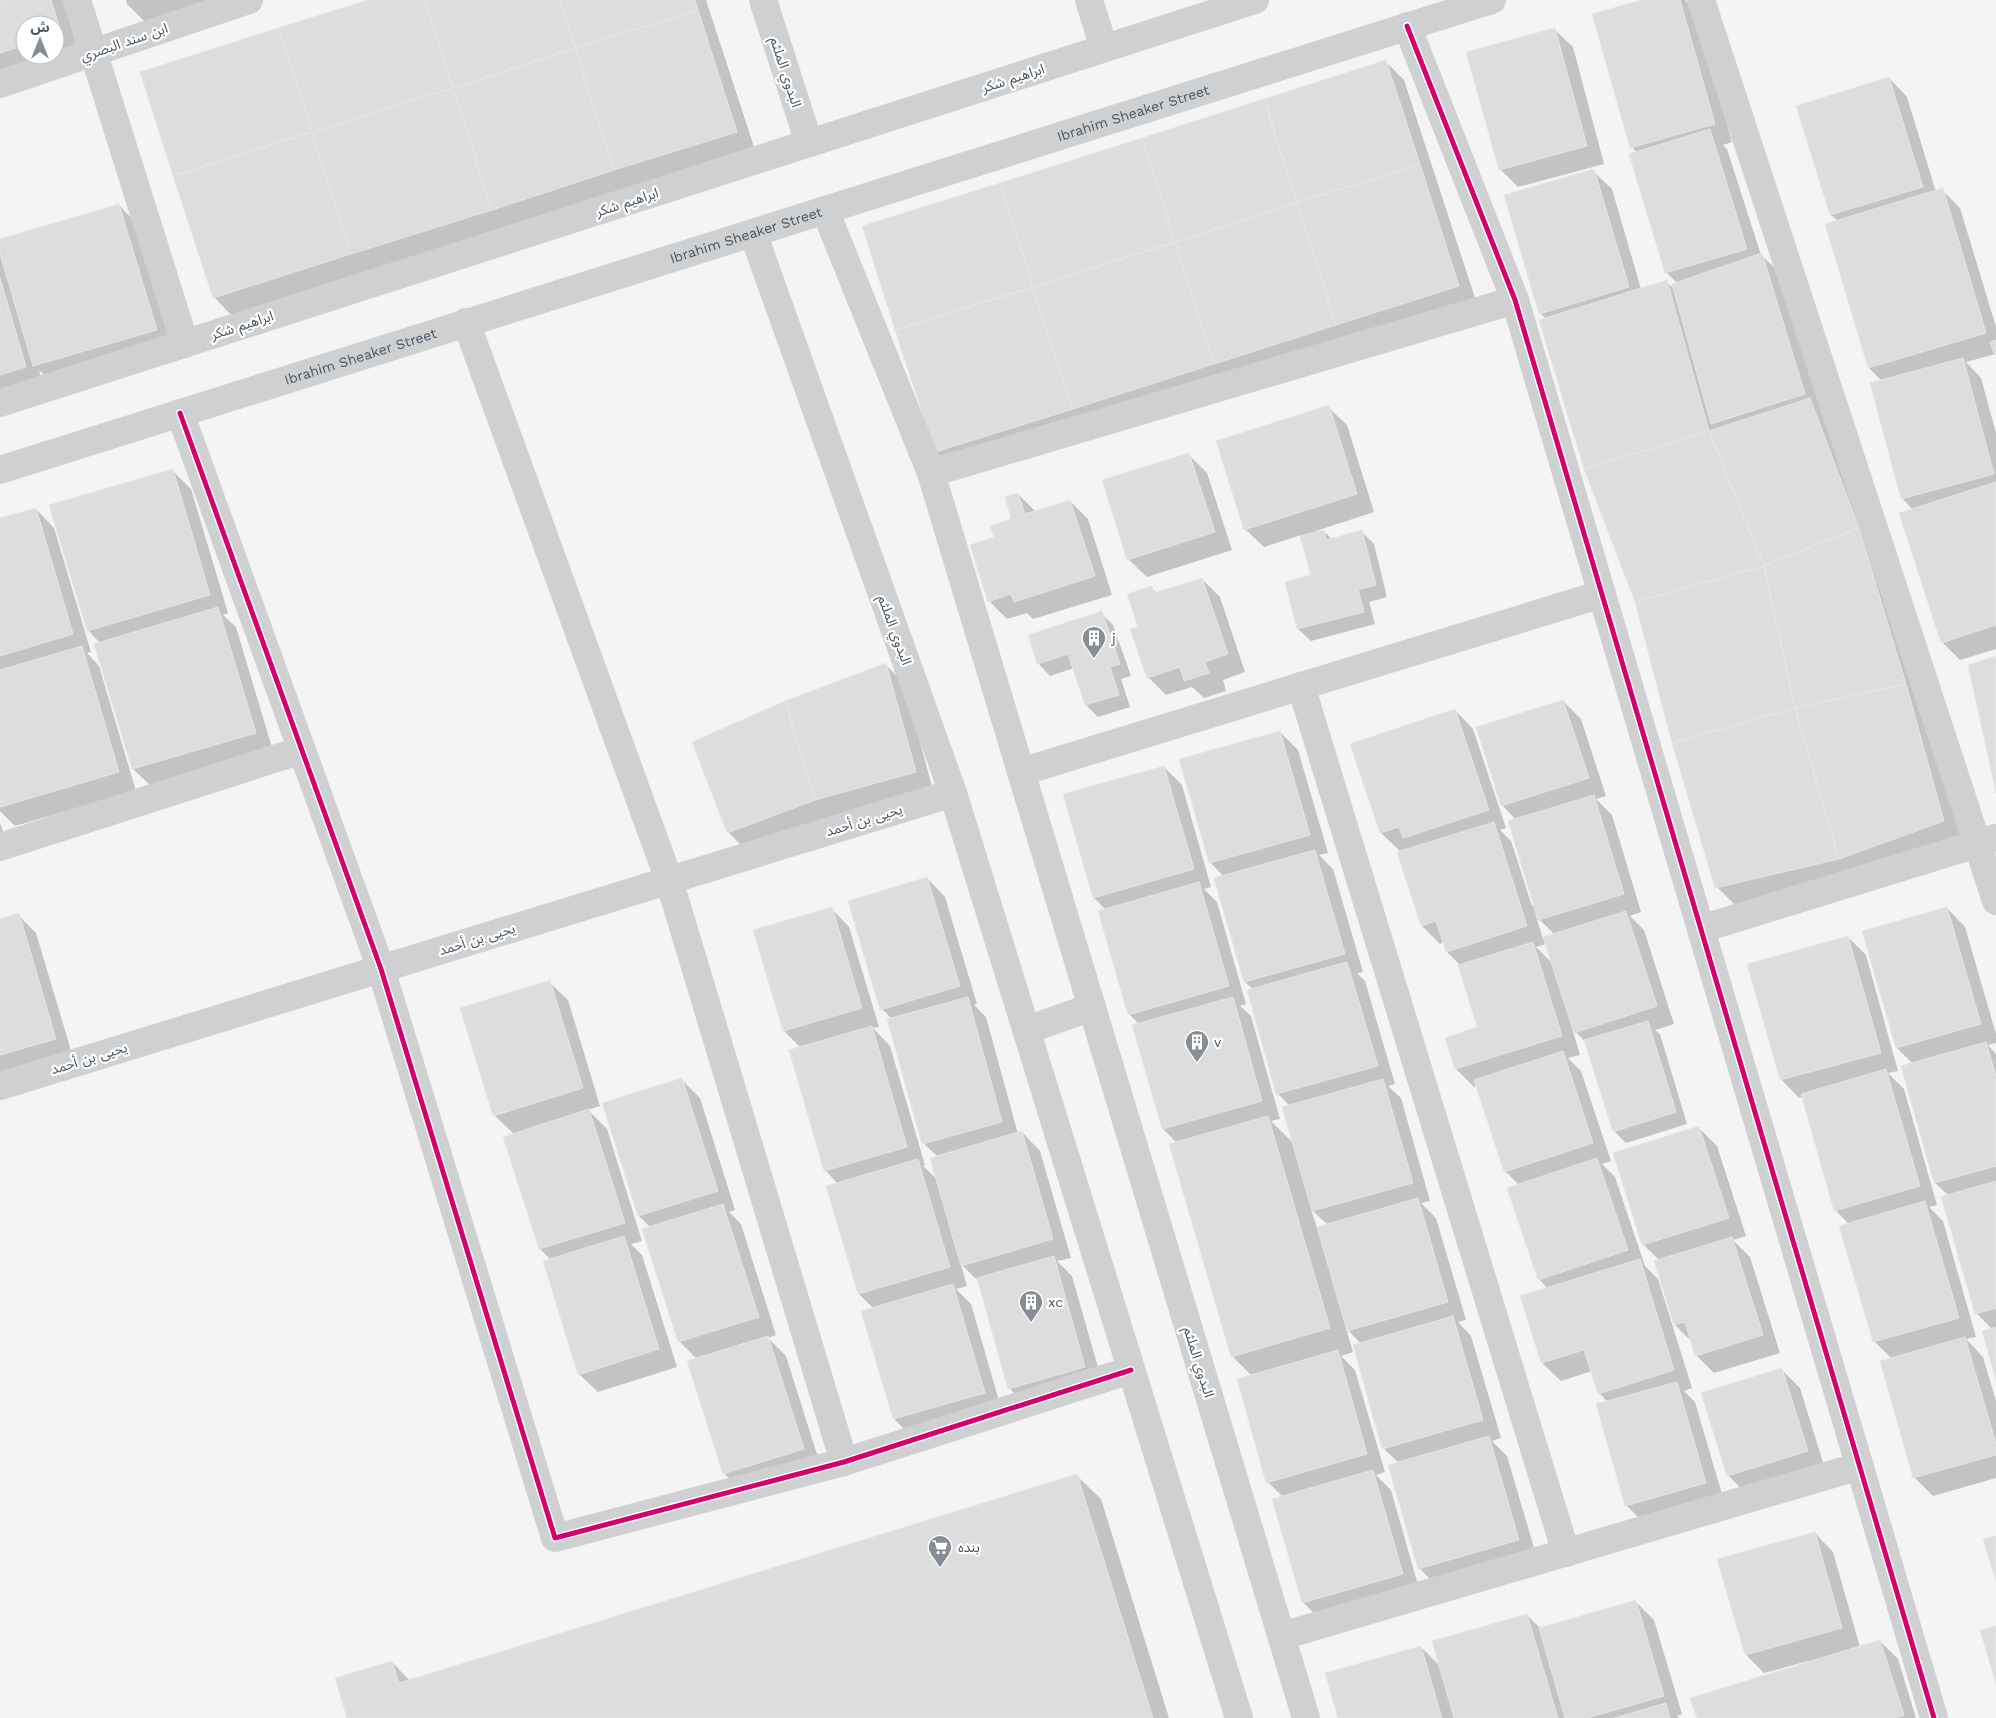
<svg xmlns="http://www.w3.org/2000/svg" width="1996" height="1718" font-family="'Work Sans','Noto Sans Arabic',sans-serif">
	<rect width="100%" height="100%" fill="#f4f4f4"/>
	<path fill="#0003" fill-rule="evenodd" d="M0 0H63L79 53 0 76ZM25 25H55V55H25Z
		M126 0H214L145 22 127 4Z
		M371 0H706L755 150 232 316 214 297Z
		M1645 0H1685L1695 10 1732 142 1723 145 1727 149 1761 255 1780 273 1962 839 1741 911 1717 887 1636 602 1546 319 1540 313 1593 171 1612 189 1641 289 1666 281 1675 290 1678 284 1666 272 1637 153 1632 147Z
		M1554 29 1573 47 1604 164 1518 187 1500 169Z
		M1386 62 1404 80 1477 304 954 470 936 452Z
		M1889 78 1907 97 1936 192 1942 190 1960 208 1996 327V354L1966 362 1981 378 1996 433V649L1960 660 1942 642 1913 510 1902 498 1882 381 1869 368 1826 225 1838 221 1831 215Z
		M119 205 137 224 174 348 53 383 39 370 44 385 0 398V240Z
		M1328 407 1347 425 1374 512 1316 531 1317 533 1323 531 1332 539 1362 532 1374 544 1387 597 1369 602 1375 624 1311 641 1298 629 1287 583 1312 576 1301 535 1264 547 1245 529Z
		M1189 455 1207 473 1232 550 1147 577 1128 559Z
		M173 471 191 489 228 613 223 615 236 627 273 751 152 787 133 769 96 644 100 643 88 630Z
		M1018 494 1036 512 1070 501 1088 519 1112 595 1033 619 1027 613 1007 619 989 601 996 538 1013 520Z
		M36 509 54 528 91 652 87 653 99 666 136 791 15 826 0 811V520Z
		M1202 579 1220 597 1245 672 1223 680 1226 691 1204 698 1192 687 1166 695 1148 677 1139 628 1151 588 1157 593Z
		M1101 613 1113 625 1131 676 1121 679 1130 707 1098 717 1086 705 1074 668 1050 676 1038 663Z
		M885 664 904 683 933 790 746 850 728 832Z
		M1563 701 1581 719 1606 796 1596 799 1612 815 1641 912 1630 916 1644 930 1674 1024 1655 1030 1660 1034 1687 1124 1626 1143 1614 1131 1587 1044 1572 1028 1580 1055 1568 1058 1581 1071 1611 1161 1602 1164 1615 1177 1645 1266 1658 1279 1692 1388 1684 1391 1695 1402 1724 1501 1644 1523 1626 1505 1608 1402 1599 1393 1592 1371 1561 1381 1542 1363 1522 1297 1548 1289 1539 1279 1519 1185 1505 1171 1477 1086 1474 1087 1456 1069 1479 1028 1461 966 1447 952 1444 942 1440 944 1422 926 1401 852 1381 833 1352 745 1455 710 1473 729 1506 828 1500 830 1511 841 1532 906 1535 905 1516 820 1502 805ZM1536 916 1555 935 1543 939ZM1546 944 1553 964 1536 947Z
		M1280 732 1298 750 1328 853 1319 855 1333 869 1363 972 1357 973 1365 981 1395 1084 1388 1086 1401 1098 1430 1201 1421 1203 1436 1218 1466 1320 1458 1322 1471 1336 1501 1438 1492 1441 1507 1456 1537 1558 1437 1586 1419 1568 1399 1463 1383 1448 1361 1344 1346 1328 1353 1352 1341 1356 1355 1370 1385 1472 1376 1475 1391 1490 1420 1592 1321 1621 1303 1602 1283 1497 1268 1482 1252 1376 1232 1356 1177 1143 1163 1129 1139 1024 1129 1014 1106 910 1094 898 1164 767 1182 785 1211 887 1204 889 1217 902 1246 1004 1240 1006 1251 1016 1280 1119 1271 1121 1293 1143 1290 1106 1278 1094 1248 991 1254 990 1245 982 1216 879 1224 877 1211 863 1181 760ZM1311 1209 1328 1225 1317 1228Z
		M0 823 3 832 0 833Z
		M927 878 945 897 977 1004 974 1005 986 1017 1018 1134 1022 1132 1040 1151 1071 1258 1057 1261 1072 1276 1103 1385 1027 1406 1009 1388 979 1282 961 1264 967 1286 956 1289 971 1304 1002 1411 912 1437 894 1419 874 1309 859 1294 838 1184 825 1170 801 1048 784 1031 754 931 831 908 849 927 879 1027 873 1028 890 1046 925 1165 923 1166 938 1180V1157L923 1143 892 1019 882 1009Z
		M1947 908 1965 927 1996 1034V1043L1988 1045 1996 1054V1375L1992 1329 1976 1313 1949 1196 1935 1183 1902 1067 1913 1064 1897 1048Z
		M18 915 36 933 73 1057 0 1078V920Z
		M1848 937 1866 955 1898 1071 1888 1073 1904 1089 1937 1205 1929 1207 1943 1221 1976 1337 1966 1339 1983 1357 1996 1401V1478L1933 1496 1915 1478 1881 1362 1892 1359 1874 1341 1849 1224 1835 1210 1803 1097 1799 1098 1781 1079Z
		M549 982 568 1000 600 1106 588 1110 607 1129 642 1241 631 1244 642 1255 677 1367 598 1392 579 1374 551 1260 540 1249 514 1134 494 1115Z
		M682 1080 700 1098 735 1210 729 1212 741 1224 776 1335 768 1338 786 1356 821 1467 742 1492 724 1473 697 1359 679 1341 651 1228 639 1216Z
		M1699 1128 1717 1146 1746 1236 1733 1240 1750 1257 1780 1353 1714 1373 1696 1355 1692 1342 1675 1325 1660 1261 1643 1244Z
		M1782 1370 1800 1388 1825 1469 1746 1494 1728 1475Z
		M1077 1476 1101 1499 1169 1718H348L392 1662 410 1681Z
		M1815 1533 1833 1552 1860 1647 1880 1641 1898 1659 1916 1718H1698L1809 1663 1808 1661 1764 1673 1746 1655Z
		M1636 1602 1654 1620 1682 1714 1677 1716 1679 1718H1340L1421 1647 1441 1667 1527 1615 1541 1629Z"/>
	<path fill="#ddddde" stroke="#e5e6e7" d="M0 0H51L62 35 55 37V25H25V45L0 53Z
		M368 0H425L453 88 312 132 278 28Z
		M425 0H560L575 48 453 88Z
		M560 0H695L698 10 575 48Z
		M1641 0H1680L1715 124 1630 148 1592 14Z
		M698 10 737 132 614 170 575 48Z
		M278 28 312 132 173 176 140 72Z
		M1555 28 1587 146 1499 170 1466 52Z
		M575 48 614 170 492 210 453 88Z
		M1386 60 1420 164 1297 203 1264 99Z
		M1889 77 1923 187 1830 215 1796 106Z
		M453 88 492 210 351 254 312 132Z
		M1264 99 1297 203 1175 242 1142 138Z
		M1710 129 1747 249 1665 273 1629 154Z
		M312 132 351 254 213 298 173 176Z
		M1142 138 1175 242 1033 287 1000 183Z
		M1420 164 1459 286 1336 325 1297 203Z
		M1594 169 1629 287 1539 314 1504 195Z
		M1000 183 1033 287 895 330 862 226Z
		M1943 188 1986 333 1868 368 1825 224Z
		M1297 203 1336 325 1214 364 1175 242Z
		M119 204 157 330 33 366 0 254V239Z
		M1175 242 1214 364 1073 409 1033 287Z
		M1762 253 1805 394 1711 424 1672 284Z
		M0 278 26 367 0 375Z
		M1667 280 1709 431 1584 469 1539 320Z
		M1033 287 1073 409 935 452 895 330Z
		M1996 340V358L1990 342Z
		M1963 358 1994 474 1901 499 1870 383Z
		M1810 398 1859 528 1764 566 1709 431Z
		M1329 405 1357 494 1244 530 1216 441Z
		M1709 431 1764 566 1635 602 1584 469Z
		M1189 453 1215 532 1127 560 1102 480Z
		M173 469 210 595 87 631 49 505Z
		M1996 482V625L1941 643 1899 513Z
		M1018 493 1025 514 1070 500 1095 576 1014 602 1011 594 988 602 970 545 994 537 990 526 1011 519 1005 497Z
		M36 508 73 634 0 656V518Z
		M1859 528 1906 684 1795 708 1764 566Z
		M1324 530 1326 540 1362 530 1376 585 1358 590 1364 612 1297 629 1285 582 1311 575 1300 536Z
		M1764 566 1795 708 1672 743 1635 602Z
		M1202 578 1228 654 1205 662 1209 673 1184 681 1180 667 1147 678 1130 629 1138 627 1127 594 1152 586 1154 593Z
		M218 607 256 733 132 769 94 644Z
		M1102 611 1120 664 1110 667 1119 695 1085 705 1068 654 1037 664 1028 635Z
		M82 646 119 772 0 807V670Z
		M1996 656V793L1968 665Z
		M886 663 916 772 815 800 785 701Z
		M1906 684 1944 821 1839 859 1795 708Z
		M1563 700 1589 778 1501 806 1476 727Z
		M785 701 815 800 727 833 692 742Z
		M1795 708 1839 859 1715 888 1672 743Z
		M1455 709 1489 810 1403 838 1399 827 1380 833 1350 744Z
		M1280 731 1310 835 1209 863 1179 759Z
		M1164 766 1194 869 1093 898 1063 794Z
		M1594 795 1624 894 1538 920 1508 821Z
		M1494 822 1527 926 1446 952 1436 921 1421 926 1397 852Z
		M1315 850 1345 954 1244 982 1214 878Z
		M927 877 960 986 880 1010 848 901Z
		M1199 882 1229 986 1128 1015 1098 911Z
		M832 907 862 1008 783 1031 753 930Z
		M1947 907 1981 1024 1896 1048 1862 931Z
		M1626 911 1657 1006 1574 1033 1543 937Z
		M19 913 56 1039 0 1055V919Z
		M1848 936 1881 1053 1780 1080 1747 964Z
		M1533 942 1562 1036 1455 1069 1445 1038 1477 1027 1458 965Z
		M1347 962 1378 1066 1276 1094 1247 990Z
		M550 980 583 1088 493 1116 460 1008Z
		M968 997 1002 1122 922 1144 887 1019Z
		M1233 997 1262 1101 1162 1129 1132 1025Z
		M1648 1021 1676 1112 1613 1132 1584 1040Z
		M872 1026 907 1147 824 1171 789 1050Z
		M1986 1042 1996 1076V1166L1934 1183 1901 1066Z
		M1563 1051 1593 1143 1504 1172 1474 1080Z
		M1886 1069 1920 1186 1834 1211 1801 1094Z
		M682 1078 718 1191 638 1216 602 1103Z
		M1383 1079 1413 1183 1312 1211 1282 1107Z
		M589 1109 625 1223 539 1249 503 1137Z
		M1268 1116 1330 1328 1231 1357 1169 1144Z
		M1699 1126 1729 1218 1642 1245 1613 1153Z
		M1022 1131 1053 1239 961 1266 930 1158Z
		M1597 1158 1628 1250 1538 1280 1507 1188Z
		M918 1159 950 1267 858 1294 826 1186Z
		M1996 1181V1308L1975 1314 1941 1197Z
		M1418 1198 1448 1302 1347 1331 1317 1227Z
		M1925 1201 1959 1318 1873 1342 1839 1226Z
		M723 1204 759 1317 678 1342 642 1229Z
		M624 1236 659 1349 578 1375 543 1261Z
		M1732 1237 1763 1335 1695 1356 1685 1322 1674 1325 1654 1261Z
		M1054 1256 1085 1367 1008 1389 977 1278Z
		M1640 1259 1674 1370 1598 1394 1584 1350 1541 1363 1520 1296Z
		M953 1284 985 1393 893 1419 861 1311Z
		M1453 1316 1483 1420 1382 1449 1353 1345Z
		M1996 1327V1380L1982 1331Z
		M768 1336 804 1449 723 1474 687 1361Z
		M1965 1337 1996 1444V1455L1913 1478 1880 1361Z
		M1338 1350 1367 1454 1266 1483 1237 1379Z
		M1782 1368 1808 1451 1727 1476 1701 1393Z
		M1677 1382 1706 1483 1625 1506 1596 1404Z
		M1489 1436 1519 1540 1418 1569 1388 1465Z
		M1373 1470 1403 1574 1302 1603 1272 1499Z
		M1077 1474 1153 1718H347L335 1678 392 1661 399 1683Z
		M1815 1532 1842 1628 1745 1655 1717 1559Z
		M1996 1536V1582L1983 1539Z
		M1636 1600 1664 1696 1587 1718H1565L1539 1628Z
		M1527 1614 1558 1718H1454L1432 1641Z
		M1996 1626V1684L1980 1630Z
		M1880 1640 1904 1715 1894 1718H1697L1690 1698Z
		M1421 1646 1442 1718H1338L1325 1673Z
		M1666 1703 1670 1718H1614Z"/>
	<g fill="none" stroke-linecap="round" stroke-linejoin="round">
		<g stroke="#ced0d2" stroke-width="28">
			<path d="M77 0 185 344"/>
			<path d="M763 0 809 143"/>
			<path d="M1089 0 1104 48"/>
			<path d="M1701 0 1996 901"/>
			<path d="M1407 26 1515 300 1934 1718"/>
			<path d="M0 84 249 0"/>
			<path d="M825 210 931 473 1306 1718"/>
			<path d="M753 233 953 793 1239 1718"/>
			<path d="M466 322 669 880 844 1462"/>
			<path d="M0 403 1255 0"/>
			<path d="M180 413 381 969 555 1538 844 1462 1131 1370"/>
			<path id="s1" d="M0 470 1492 0"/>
			<path d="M931 473 1515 300"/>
			<path d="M1301 686 1566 1553"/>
			<path d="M1021 772 1602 594"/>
			<path d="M0 847 302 750"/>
			<path d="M1701 929 1996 838"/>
			<path d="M1027 1030 1092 1007"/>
			<path d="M0 1086 953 793"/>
			<path d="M1282 1636 1860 1466"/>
		</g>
		<g stroke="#fff" stroke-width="8">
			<path id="cycleway" d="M1407 26 1515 300 1934 1718
				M180 413 381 969 555 1538 844 1462 1131 1370"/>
		</g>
		<use href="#cycleway" stroke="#d6006c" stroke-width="5"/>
	</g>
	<defs>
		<g id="building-pin" transform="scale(1.25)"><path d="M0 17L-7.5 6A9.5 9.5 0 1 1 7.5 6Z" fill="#868d94" stroke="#fff"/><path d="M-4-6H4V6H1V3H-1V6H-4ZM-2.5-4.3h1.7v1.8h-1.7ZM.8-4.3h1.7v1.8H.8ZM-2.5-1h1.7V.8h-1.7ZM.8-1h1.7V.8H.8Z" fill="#fff"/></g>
		<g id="supermarket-pin" transform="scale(1.25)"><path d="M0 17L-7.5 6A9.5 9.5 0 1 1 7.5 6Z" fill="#868d94" stroke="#fff"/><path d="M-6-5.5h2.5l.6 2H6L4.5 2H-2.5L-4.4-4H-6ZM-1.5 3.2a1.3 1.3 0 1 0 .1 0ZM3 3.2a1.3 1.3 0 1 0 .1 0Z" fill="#fff"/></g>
	</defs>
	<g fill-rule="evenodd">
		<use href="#building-pin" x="1094" y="638"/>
		<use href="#building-pin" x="1197" y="1042"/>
		<use href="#building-pin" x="1031" y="1302"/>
		<use href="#supermarket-pin" x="940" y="1547"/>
	</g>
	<g text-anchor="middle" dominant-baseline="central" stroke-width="4.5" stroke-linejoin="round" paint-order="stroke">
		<g font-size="14" fill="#4a5661" stroke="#fff">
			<text transform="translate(124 42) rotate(-19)">ابن سند البصري</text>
			<text transform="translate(786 72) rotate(72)">البدوي الملثم</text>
			<text transform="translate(1013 78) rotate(-18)">ابراهيم شكر</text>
			<text stroke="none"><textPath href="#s1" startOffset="1188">Ibrahim Sheaker Street</textPath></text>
			<text transform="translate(627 202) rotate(-18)">ابراهيم شكر</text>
			<text stroke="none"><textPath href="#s1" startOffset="782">Ibrahim Sheaker Street</textPath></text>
			<text transform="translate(242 325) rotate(-18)">ابراهيم شكر</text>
			<text stroke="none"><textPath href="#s1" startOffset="378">Ibrahim Sheaker Street</textPath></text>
			<text transform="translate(895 630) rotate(70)">البدوي الملثم</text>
			<text transform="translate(864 820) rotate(-17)">يحيى بن أحمد</text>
			<text transform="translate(477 939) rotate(-17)">يحيى بن أحمد</text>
			<text transform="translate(89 1058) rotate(-17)">يحيى بن أحمد</text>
			<text transform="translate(1199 1362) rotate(73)">البدوي الملثم</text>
		</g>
		<g font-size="14" fill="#4a5661" stroke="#fff" text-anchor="start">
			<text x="1112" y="638">j</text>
			<text x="1214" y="1042">v</text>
			<text x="1048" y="1302">xc</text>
			<text x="958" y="1547">بنده</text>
		</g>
	</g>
	<g transform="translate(40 40)"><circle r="24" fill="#ffffff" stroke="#b7bbc0"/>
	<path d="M0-4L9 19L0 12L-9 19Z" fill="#868d94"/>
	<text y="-8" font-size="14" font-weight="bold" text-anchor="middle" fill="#4a5661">ش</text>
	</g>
</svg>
